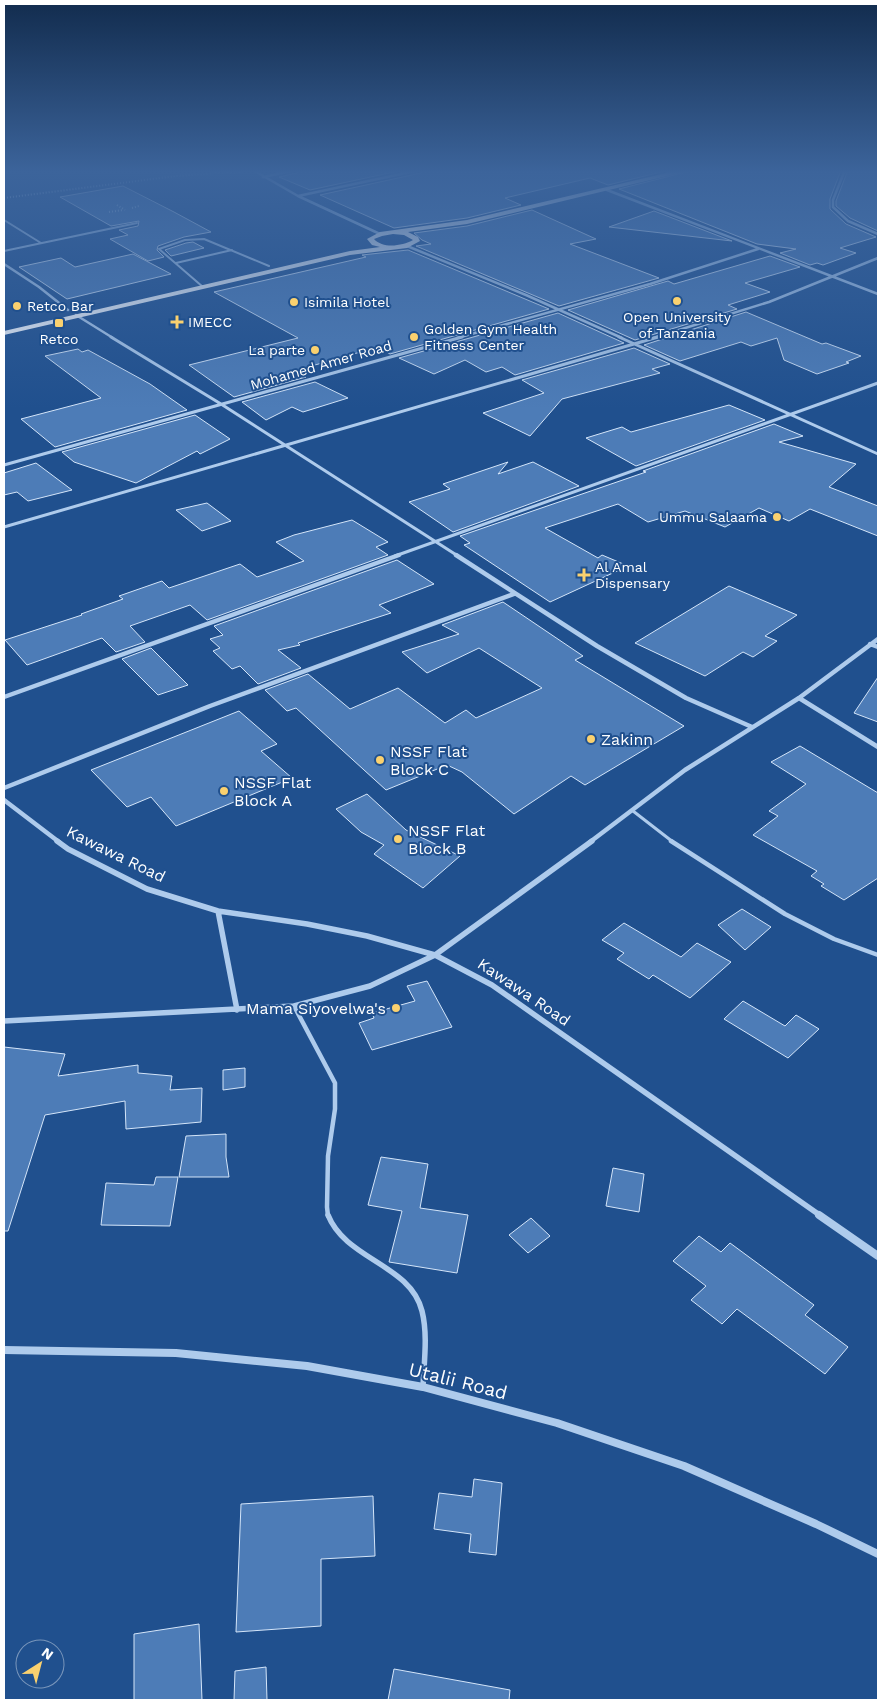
<svg xmlns="http://www.w3.org/2000/svg" width="882" height="1704" font-family="'Work Sans',sans-serif">
	<rect width="100%" height="100%" fill="#20508e"/>
	<path fill="#4d7cb7" stroke="#d4e5f9" d="M299 170H403L310 190 279 177 297 173Z
		M423 170H669L608 185 590 178 505 198 521 205 467 218 394 228 320 195 421 173Z
		M694 170H841L830 199V209L846 224 876 237 840 248 856 253 823 265 817 263 810 265 780 253 796 249 757 244 619 189Z
		M848 170H878V231L850 218 836 206V201Z
		M123 186 174 212 211 232 184 237 158 246 157 250 164 257 148 261 110 239 128 235 119 230 138 226 139 221 111 226 60 197Z
		M532 210 596 239 570 244 659 278 559 306 416 246 431 244 422 240 414 233 467 226Z
		M654 211 732 241 609 227Z
		M193 242 204 248 171 256 165 250 186 243Z
		M408 250 549 309 390 354 378 347 294 371 306 377 234 397 189 365 298 338 214 292 366 257 362 255Z
		M133 254 171 274 67 299 19 267 61 258 75 267Z
		M770 256 800 267 745 283 770 292 728 305 737 309 635 340 568 310 668 281 674 284Z
		M746 312 822 344 826 343 861 356 846 362 849 363 817 374 784 360 777 338 751 346 741 342 680 361 644 345Z
		M558 313 624 343 515 375 502 367 486 372 465 360 434 374 399 358Z
		M634 348 670 364 652 369 660 373 562 399 530 436 483 413 544 393 522 380Z
		M78 349 82 352 88 350 150 384 187 410 55 447 21 419 101 398 45 356Z
		M315 382 348 398 303 412 292 407 266 420 242 402Z
		M729 405 765 420 636 466 586 438 622 427 631 432Z
		M195 415 230 439 200 454 197 451 136 483 74 462 62 452Z
		M774 424 803 436 779 442 856 464 829 487 878 506V536L810 509 789 521 759 508 725 527 685 511 648 522 618 504 545 528 598 558 602 555 628 566 550 602 464 545 470 543 460 536 646 472 643 471Z
		M508 462 498 474 533 462 579 486 453 532 409 502 450 489 443 484Z
		M36 463 72 490 28 501 17 492 4 495V473Z
		M207 503 231 521 202 531 176 510Z
		M352 520 388 542 376 547 388 555 207 620 190 605 130 626 145 642 116 652 102 638 27 665 5 640 82 615 81 614 123 599 119 596 162 581 169 588 240 564 257 577 304 561 276 542 294 535Z
		M397 560 434 584 379 605 391 613 298 643 300 645 278 650 301 668 258 684 240 666 232 669 213 651 220 648 210 639 223 635 214 626Z
		M729 586 797 615 765 636 777 641 753 657 743 652 705 676 635 643Z
		M503 602 583 656 575 660 684 726 585 785 571 776 514 814 462 772 447 765 386 790 296 708 287 711 265 690 308 674 350 709 398 688 445 723 466 710 476 718 542 688 479 648 427 673 402 652 459 634 442 625Z
		M151 648 188 685 158 695 122 659Z
		M878 677V722L854 713Z
		M239 711 277 744 261 751 292 778 176 826 151 797 127 807 91 770Z
		M800 746 878 793V878L844 900 821 886 824 884 811 876 817 871 753 835 778 816 769 811 806 784 771 762Z
		M367 794 406 830 460 856 423 888 374 854 384 845 361 832 336 809Z
		M742 909 771 927 745 950 718 925Z
		M624 923 681 957 697 943 731 962 690 998 653 975 649 979 617 959 624 953 602 940Z
		M427 981 452 1027 372 1050 359 1023 374 1018 372 1013 415 1001 407 986Z
		M743 1001 785 1026 796 1015 819 1029 788 1058 724 1019Z
		M4 1047 65 1054 58 1076 138 1065V1073L172 1076 170 1090 202 1088 201 1122 126 1129 125 1101 45 1115 8 1231H4Z
		M245 1068V1087L223 1090V1070Z
		M226 1134V1157L229 1177H179L186 1136Z
		M381 1157 428 1164 420 1208 468 1215 457 1273 389 1262 402 1211 368 1205Z
		M613 1168 644 1174 639 1212 606 1206Z
		M156 1177H178L170 1226 101 1225 106 1183 154 1185Z
		M531 1218 550 1236 528 1253 509 1235Z
		M699 1236 721 1252 730 1243 814 1305 805 1315 848 1347 825 1374 737 1309 722 1324 691 1300 706 1286 673 1261Z
		M474 1479 502 1483 496 1555 469 1552 471 1534 434 1529 439 1493 472 1497Z
		M373 1496 375 1556 321 1559V1626L236 1632 241 1504Z
		M199 1624 202 1700H134V1634Z
		M266 1667 267 1700H234L235 1671Z
		M394 1669 510 1690 509 1700H388Z"/>
	<g fill="none" stroke-linecap="round" stroke-linejoin="round">
		<path stroke="#aecbec" stroke-width="2" stroke-dasharray="1 2" stroke-linecap="butt" d="M4 198 176 176 217 173H241
			M117 205 125 210
			M132 208 139 206
			M109 212 123 210"/>
		<path stroke="#aecbec" stroke-width="2" d="M4 220 41 243
			M4 251 137 223
			M176 263 232 250
			M203 287 159 249 185 240 204 239 269 266"/>
		<path stroke="#aecbec" stroke-width="3" d="M633 811 673 842"/>
		<path stroke="#aecbec" stroke-width="4.5" d="M671 841 785 914 834 939 878 955
			M294 1006 335 1083V1109L328 1156 327 1207 328 1216"/>
		<path stroke="#aecbec" stroke-width="5.5" d="M328 1215C346 1260 410 1264 422 1311 428 1335 424 1362 423 1387"/>
		<path stroke="#aecbec" stroke-width="2.5" d="M253 170 298 196 380 234
			M845 170 833 200V207L848 221 878 234
			M263 177 296 170
			M607 190 878 294
			M298 196 420 170
			M407 246 526 295 622 338
			M4 264 39 287 68 310
			M76 315 113 338
			M457 338 650 284 758 249
			M653 338 769 302 878 258"/>
		<path stroke="#aecbec" stroke-width="3" d="M111 337 221 404 458 556
			M619 337 878 454
			M4 465 462 337
			M4 527 658 337
			M395 556 878 383"/>
		<path stroke="#aecbec" stroke-width="4.5" d="M456 555 597 646 686 698 752 727
			M870 644 878 647
			M4 697 399 555
			M799 698 878 747
			M4 788 210 706 514 594
			M4 800 59 842
			M590 842 685 770 799 698 878 639"/>
		<path stroke="#aecbec" stroke-width="5.5" d="M57 841 68 849 147 889 218 911 307 924 367 936 435 955 492 985 821 1216
			M218 911 237 1010
			M4 1021 294 1006 370 986 435 955 592 841"/>
		<path stroke="#aecbec" stroke-width="8" d="M819 1215 878 1256
			M4 1350 176 1353 307 1366 423 1387 557 1423 684 1466 816 1524 878 1554"/>
		<path fill="#fafcff" fill-rule="evenodd" d="M679 170H692L467 224 408 232 418 237 420 241 407 248 350 255 4 335V331L350 251 380 247 372 245 367 239 380 232 467 220ZM393 234 404 235 413 240C402 246 383 249 374 239L382 236Z"/>
	</g>
	<linearGradient id="sky" x2="0" y2="1"><stop stop-color="#122c4e"/><stop offset="0.42" stop-color="#3c649b"/><stop offset="1" stop-color="#3c649b" stop-opacity="0"/></linearGradient>
	<rect width="882" height="409" fill="url(#sky)"/>
	<g fill="#fad16f" stroke="#20508e" stroke-width="2">
		<circle cx="677" cy="301" r="5"/>
		<circle cx="294" cy="302" r="5"/>
		<circle cx="17" cy="306" r="5"/>
		<path d="M174.5 314.5h5v5h5v5h-5v5h-5v-5h-5v-5h5z"/>
		<rect x="54" y="318" width="10" height="10" rx="2.5"/>
		<circle cx="414" cy="337" r="5"/>
		<circle cx="315" cy="350" r="5"/>
		<circle cx="777" cy="517" r="5"/>
		<path d="M581.5 567.5h5v5h5v5h-5v5h-5v-5h-5v-5h5z"/>
		<circle cx="591" cy="739" r="5"/>
		<circle cx="380" cy="760" r="5"/>
		<circle cx="224" cy="791" r="5"/>
		<circle cx="398" cy="839" r="5"/>
		<circle cx="396" cy="1008" r="5"/>
	</g>
	<g text-anchor="middle" dominant-baseline="central" stroke-width="4" stroke-linejoin="round" paint-order="stroke">
		<g font-size="14" fill="#fff" stroke="#20508e" text-anchor="start">
			<text x="304" y="302">Isimila Hotel</text>
			<text x="27" y="306">Retco Bar</text>
			<text x="677" y="317" text-anchor="middle">Open University<tspan x="677" dy="16">of Tanzania</tspan></text>
			<text x="188" y="322">IMECC</text>
			<text x="424" y="329">Golden Gym Health<tspan x="424" dy="16">Fitness Center</tspan></text>
			<text x="59" y="339" text-anchor="middle">Retco</text>
			<text x="305" y="350" text-anchor="end">La parte</text>
			<text x="767" y="517" text-anchor="end">Ummu Salaama</text>
			<text x="595" y="567">Al Amal<tspan x="595" dy="16">Dispensary</tspan></text>
		</g>
		<g font-size="14" fill="#fff" stroke="#20508e">
			<text transform="translate(321 365) rotate(-16)">Mohamed Amer Road</text>
		</g>
		<g font-size="16" fill="#fff" stroke="#20508e" text-anchor="start">
			<text x="601" y="739">Zakinn</text>
			<text x="390" y="751">NSSF Flat<tspan x="390" dy="18">Block C</tspan></text>
			<text x="234" y="782">NSSF Flat<tspan x="234" dy="18">Block A</tspan></text>
			<text x="408" y="830">NSSF Flat<tspan x="408" dy="18">Block B</tspan></text>
			<text x="386" y="1008" text-anchor="end">Mama Siyovelwa's</text>
		</g>
		<g font-size="16" fill="#fff" stroke="#20508e">
			<text transform="translate(116 854) rotate(26)">Kawawa Road</text>
			<text transform="translate(524 992) rotate(34)">Kawawa Road</text>
		</g>
		<g font-size="19" fill="#fff" stroke="#20508e">
			<text transform="translate(458 1381) rotate(14)">Utalii Road</text>
		</g>
	</g>
	<rect width="882" height="1704" fill="none" stroke="#ffffff" stroke-width="10"/>
	<g transform="translate(40 1664) rotate(36)"><circle r="24" fill="#20508e" stroke="#7996bb"/>
	<path d="M0-4L9 19L0 12L-9 19Z" fill="#fad16f"/>
	<text y="-8" font-size="14" font-weight="bold" text-anchor="middle" fill="#ffffff">N</text>
	</g>
</svg>
